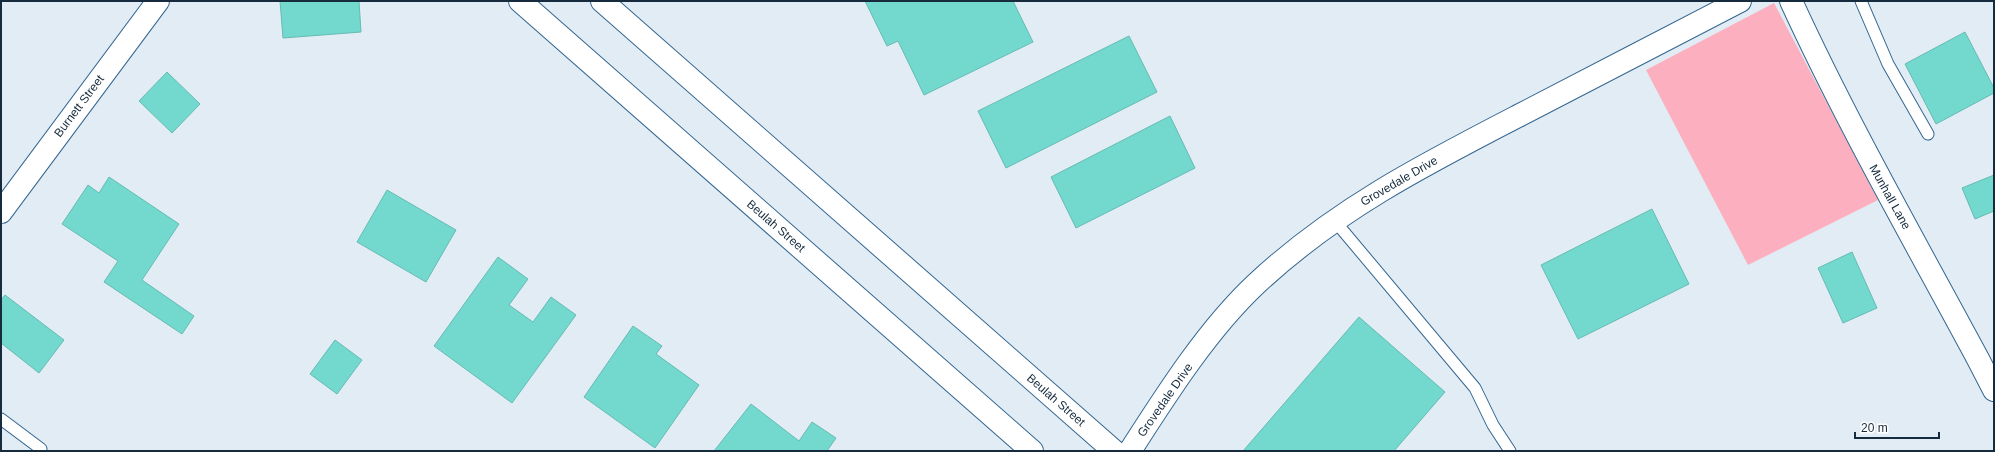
<svg xmlns="http://www.w3.org/2000/svg" width="1995" height="452" font-family="Helvetica,sans-serif">
	<rect width="100%" height="100%" fill="#e1ecf5"/>
	<path fill="#fcb0bf" d="M1774 3 1878 200 1748 265 1646 70Z"/>
	<path fill="#73d8cd" stroke="#65bcb2" d="M280 1H359L361 32 283 38Z
		M865 1H1013L1033 42 924 95 898 41 887 46Z
		M1965 32 1994 88V93L1936 124 1905 64Z
		M1129 36 1157 92 1006 168 978 111Z
		M167 72 200 104 172 133 139 101Z
		M1170 116 1195 168 1076 228 1051 177Z
		M1994 175V211L1975 219 1962 188Z
		M109 177 179 224 142 280 194 316 182 334 104 282 118 261 62 224 88 185 99 193Z
		M387 190 456 230 426 282 357 242Z
		M1652 209 1689 284 1578 339 1541 265Z
		M1852 252 1877 308 1843 323 1818 268Z
		M498 257 528 279 509 305 533 322 551 297 576 315 512 403 434 346Z
		M5 295 64 340 39 373 1 343V300Z
		M1359 317 1445 392 1394 451H1243Z
		M633 326 662 346 656 354 699 385 655 448 584 397Z
		M335 340 362 360 337 394 310 374Z
		M751 404 799 441 812 422 836 438 827 451H714Z"/>
	<g fill="none" stroke-linecap="round" stroke-linejoin="round">
		<g stroke="#346690" stroke-width="13">
			<path id="lane" d="M1861 1 1888 64 1928 134
				M1334 220 1475 388 1493 425 1510 451
				M1 419 41 449"/>
		</g>
		<g stroke="#346690" stroke-width="24">
			<path id="street" d="M1791 1C1847 123 1914 240 1978 359L1994 390
				M1 212 158 1"/>
		</g>
		<g stroke="#346690" stroke-width="24">
			<path id="secondary" d="M520 1 1032 451
				M602 1 1114 451
				M1130 451C1166 395 1207 330 1256 284 1335 210 1425 164 1520 115 1593 77 1667 39 1740 1"/>
		</g>
		<use href="#lane" stroke="#fff" stroke-width="11"/>
		<use href="#street" stroke="#fff" stroke-width="22"/>
		<use href="#secondary" stroke="#fff" stroke-width="22"/>
	</g>
	<g text-anchor="middle" dominant-baseline="central" stroke-width="4" stroke-linejoin="round" paint-order="stroke">
		<g font-size="12" fill="#162b3d" stroke="#fff">
			<text transform="translate(79 106) rotate(-53)">Burnett Street</text>
			<text transform="translate(1399 181) rotate(-30)">Grovedale Drive</text>
			<text transform="translate(1890 197) rotate(61)">Munhall Lane</text>
			<text transform="translate(776 226) rotate(41)">Beulah Street</text>
			<text transform="translate(1056 400) rotate(41)">Beulah Street</text>
			<text transform="translate(1165 400) rotate(-55)">Grovedale Drive</text>
		</g>
	</g>
	<rect width="1995" height="452" fill="none" stroke="#162b3d" stroke-width="4"/>
	<path d="M1855 432v6h84v-6" fill="none" stroke="#162b3d" stroke-width="2"/>
	<text x="1861" y="432" font-size="12" fill="#162b3d" stroke="#ffffff" stroke-width="3" paint-order="stroke">20 m</text>
</svg>
